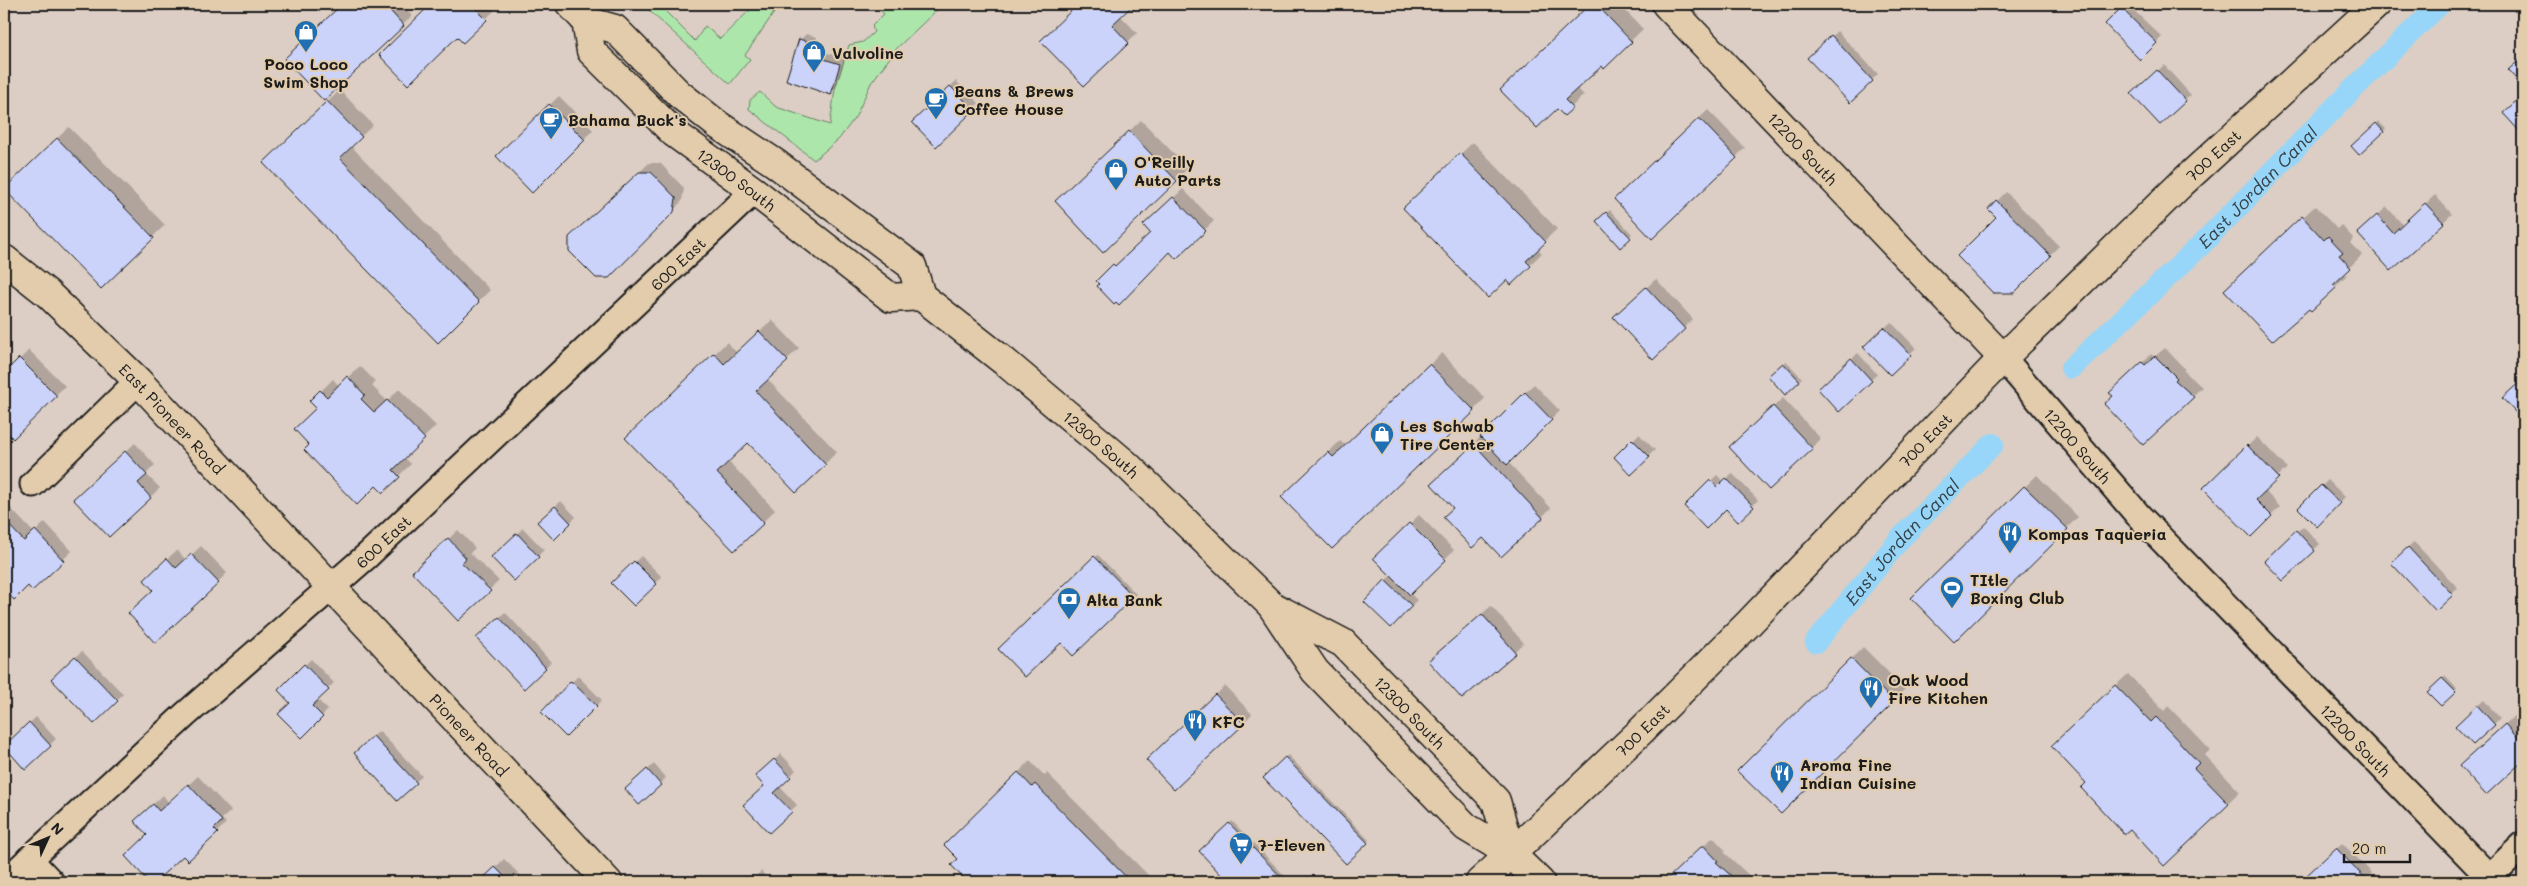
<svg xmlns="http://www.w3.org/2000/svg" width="2527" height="886" font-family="Mali,sans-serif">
	<rect width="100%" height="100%" fill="#dccec4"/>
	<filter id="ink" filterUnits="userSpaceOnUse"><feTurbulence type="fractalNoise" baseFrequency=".02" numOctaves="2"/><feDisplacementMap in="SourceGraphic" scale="10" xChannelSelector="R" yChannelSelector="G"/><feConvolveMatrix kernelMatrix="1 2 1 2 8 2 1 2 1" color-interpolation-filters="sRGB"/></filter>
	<g filter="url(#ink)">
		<path fill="#ade6ab" stroke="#648164" d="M642 4H658L695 41 705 26 720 39 756 4H780L745 55 750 59 730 84Z
			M875 4H943L897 48 871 83 856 116 839 139 814 160 749 109 750 100 760 92 776 107 830 125 835 89 849 45 863 42 874 32 872 26 884 14Z"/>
		<path fill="#0003" d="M4 4H11L4 10Z
			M343 4H401L412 16 324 100 294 50Z
			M433 4H489L495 10 463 41 457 35 381 55Z
			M1080 4H1132L1120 15 1137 33 1084 85 1042 41Z
			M1591 4H1619L1643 29 1604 67 1602 64 1577 88 1584 95 1564 114 1514 78Z
			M2127 4 2162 37 2140 58 2107 24Z
			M1837 31 1878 74 1850 101 1809 58Z
			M806 34 817 37 813 49 845 58 836 87 830 93 800 40Z
			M2164 65 2191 95 2185 100 2139 88Z
			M956 81 979 103 936 145 914 122Z
			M340 90 373 125 351 146 490 290 438 341 265 163Z
			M559 96 593 130 532 191 498 156Z
			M1708 110 1745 148 1736 157 1625 190Z
			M1141 120 1188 168 1104 251 1068 190Z
			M2379 122 2386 129 2359 153 2353 146Z
			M69 127 165 225 101 287 5 189Z
			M1473 142 1557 229 1537 248 1542 253 1511 283 1405 208Z
			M649 163H660L684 188 682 201 608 276 580 229Z
			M1183 189 1214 221 1176 257 1170 251 1101 284 1098 281 1152 232 1145 225Z
			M2006 192 2059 246 2013 291 1997 217 1989 209Z
			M2435 195 2452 214 2392 269 2368 224 2387 207 2403 225Z
			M2315 206 2337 229 2341 225 2354 239 2350 243 2362 255 2344 273 2347 275 2335 287 2311 310 2238 278Z
			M1610 210 1632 234 1620 246 1598 221Z
			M1656 279 1693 319 1653 358 1624 308Z
			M772 320 799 348 767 379 837 452 796 492 748 441 728 461 775 510 734 550 639 426 727 342 737 353Z
			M1891 322 1916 348 1890 374 1865 347Z
			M2165 348 2185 369 2183 370 2202 387 2143 443 2111 393 2151 354 2154 357Z
			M29 350 65 386 13 437 4 427V375Z
			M1442 353 1485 398 1474 410 1283 497 1340 441 1346 446Z
			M1858 353 1877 374 1839 410 1820 389Z
			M1786 361 1802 378 1785 393 1770 376Z
			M360 366 376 382 372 386 387 401 399 389 436 426 404 457 411 464 383 491 376 484 311 445 317 408 311 401 333 379 339 386Z
			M1534 384 1560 411 1508 462 1551 508 1542 517 1455 507 1442 475Z
			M1783 398 1821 439 1769 488 1740 438Z
			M1639 434 1655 450 1631 473 1615 457Z
			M2257 437 2287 468 2264 490 2280 507 2251 535 2205 488Z
			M135 443 155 465 146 474 160 488 109 536 84 490Z
			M1732 473 1758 500 1738 520 1726 508 1685 506 1717 475 1724 482Z
			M2037 475 2078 517 1954 640 1913 598Z
			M2328 480 2345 497 2317 525 2300 508Z
			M4 501 34 533 45 522 72 551 32 589 28 585 14 598 4 588Z
			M561 501 576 517 554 538 539 522Z
			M1419 515 1454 550 1410 593 1417 600 1391 627 1365 602 1391 575 1375 558Z
			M2303 526 2320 544 2283 579 2266 561Z
			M523 528 544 550 514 579 493 557Z
			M458 530 475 548 470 553 499 581 458 619 423 563Z
			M2414 542 2458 588 2436 609 2392 563Z
			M201 546 227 573 218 582 154 590V571L177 550 186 560Z
			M1098 555 1136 594 1073 654 1061 641 1000 649Z
			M641 556 662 577 634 605 613 583Z
			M1491 606 1524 643 1462 698 1439 652Z
			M505 612 551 662 524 687 478 638Z
			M1863 647 1905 689 1781 812 1739 771Z
			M82 651 123 694 94 722 53 679Z
			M311 659 334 683 317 699 328 710 302 736 291 703 279 690Z
			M2128 674 2164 711 2168 706 2210 750 2205 755 2240 792 2228 804 2130 828 2088 783 2064 734Z
			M578 676 602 700 566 735 542 712Z
			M2445 676 2457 689 2441 704 2429 692Z
			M1225 686 1252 714 1243 723 1157 751Z
			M2484 700 2500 718 2494 724 2462 720Z
			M2515 715 2523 725V760L2487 794 2470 757Z
			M36 717 56 739 26 768 7 748 4 752V742L7 745Z
			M379 731 422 776 397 799 361 748Z
			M781 754 796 770 780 787 797 805 769 832 765 786 757 776Z
			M1288 755 1369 840 1346 862 1265 778Z
			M1030 761 1045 776 1047 773 1155 882H969L952 865 959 859 945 845Z
			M654 764 666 778 639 803 633 783Z
			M198 776 231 811 222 819 226 823 217 832 183 854 151 882 127 856 149 835 145 812 163 795 169 803Z
			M1232 821 1288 879 1285 882H1224L1227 879 1201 851Z
			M1713 837 1726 851 1724 852 1754 880 1752 882H1666Z
			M2342 843 2372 873 2363 882H2316L2309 875Z
			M504 859 525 880 523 882H481Z
			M761 871 771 882H750Z"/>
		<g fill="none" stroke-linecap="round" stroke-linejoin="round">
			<g stroke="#97d6f8" stroke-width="22">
				<path id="s1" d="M2071 368 2199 247 2344 98 2440 4"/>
				<path id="s2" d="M1816 642 1901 538 1993 444"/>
			</g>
		</g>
		<path fill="#cbd3fb" stroke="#1c1c1c" d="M342 4H384L404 26 324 101 284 59Z
			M431 4H471L487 20 463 43 457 37 408 85 379 55Z
			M1078 4H1134L1112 25 1129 43 1084 86 1040 41Z
			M1590 4H1596L1632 42 1604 69 1602 66 1565 100 1573 108 1564 116 1557 109 1537 128 1500 90Z
			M2121 8 2157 43 2140 60 2105 24Z
			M1831 35 1873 81 1850 103 1807 58Z
			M799 39 812 43 808 54 840 64 831 95 786 80Z
			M2523 57V87L2508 70Z
			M2157 70 2186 101 2160 125 2131 94Z
			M950 86 974 110 936 147 912 122Z
			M2523 95V131L2521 133 2503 113Z
			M327 101 362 137 340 158 479 302 438 343 263 163Z
			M549 104 585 140 532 193 496 156Z
			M1699 118 1737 158 1652 239 1614 199Z
			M2376 123 2384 132 2359 155 2351 146Z
			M1129 131 1177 181 1103 253 1055 201Z
			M57 138 154 238 101 289 4 189Z
			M1460 153 1546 242 1526 261 1531 266 1511 285 1507 280 1488 298 1403 208Z
			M639 172H651L676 198 674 212 609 278H596L569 251V237Z
			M1173 197 1206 231 1176 259 1170 252 1119 305 1116 302 1114 304 1097 286 1099 284 1096 281 1113 264 1115 266 1150 233 1143 225Z
			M1996 200 2051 256 2014 293H1993L1957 256 1996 217 1988 209Z
			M2425 203 2444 223 2391 271 2357 233 2377 215 2393 233Z
			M1606 212 1631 238 1620 248 1596 221Z
			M2302 216 2324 240 2328 236 2343 252 2339 255 2351 268 2333 285 2336 288 2311 311 2309 309 2272 341 2224 290Z
			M1646 287 1685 329 1653 360 1613 317Z
			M1884 327 1911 355 1890 375 1863 347Z
			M759 331 788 361 756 391 826 465 796 493 748 443 717 473 764 523 734 551 625 438 714 353 724 364Z
			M2155 356 2177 378 2175 380 2194 397 2143 445 2104 404 2113 396 2109 393 2142 362 2145 365Z
			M19 358 57 396 13 439 4 429V373Z
			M1851 358 1872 381 1839 412 1818 389Z
			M1783 363 1800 381 1785 395 1768 376Z
			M1429 364 1475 411 1332 549 1281 497 1328 452 1333 457Z
			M347 376 365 395 361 399 374 412 387 400 425 439 393 470 400 477 383 493 376 486 357 505 304 450 309 445 294 429 316 408 309 401 320 390 327 397Z
			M2523 379V409L2517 414 2502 398Z
			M1525 392 1552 420 1507 465 1480 437Z
			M1773 406 1813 449 1769 490 1729 447Z
			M1632 439 1650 457 1631 475 1614 457Z
			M1474 444 1543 518 1501 557 1483 538 1472 548 1443 517 1453 508 1431 484Z
			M2247 445 2279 478 2256 500 2272 516 2251 537 2203 488Z
			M125 451 147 475 138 483 151 498 109 537 73 499Z
			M1726 478 1754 507 1738 522 1726 509 1706 529 1684 506 1710 480 1717 487Z
			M2321 485 2340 503 2317 527 2298 508Z
			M2024 486 2068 529 1954 642 1911 598Z
			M555 506 571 523 554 540 537 522Z
			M4 520 24 541 35 530 64 561 32 591 28 586 14 600 4 589Z
			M1409 523 1446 560 1410 595 1373 558Z
			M2296 530 2315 551 2283 581 2264 561Z
			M517 533 539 557 514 581 491 557Z
			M448 538 466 558 462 563 491 591 458 621 412 572Z
			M2408 547 2453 595 2436 611 2391 563Z
			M191 554 219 583 155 643 128 613 153 590 144 580 167 558 176 568Z
			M1094 556 1134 597 1073 656 1061 643 1025 677 998 649Z
			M634 561 657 584 634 606 611 583Z
			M1385 580 1412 606 1391 628 1364 602Z
			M1482 614 1516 653 1462 699 1428 661Z
			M499 617 546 668 524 689 476 638Z
			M75 656 118 701 94 724 51 679Z
			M1851 658 1894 702 1781 814 1737 771Z
			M304 664 329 690 312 706 323 717 302 738 278 714 290 703 278 690Z
			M2442 678 2456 692 2441 706 2427 692Z
			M571 681 597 706 566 737 541 712Z
			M2115 685 2151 722 2156 717 2199 763 2194 768 2229 804 2164 866 2130 829 2124 834 2081 788 2086 783 2051 746Z
			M1215 694 1244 724 1174 790 1146 760Z
			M2477 705 2495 725 2473 745 2455 726Z
			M29 722 51 746 25 770 4 746Z
			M2505 724 2523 744V761L2486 795 2459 766Z
			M373 736 417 783 397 801 354 753Z
			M1285 757 1368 843 1346 864 1263 778Z
			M774 759 791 777 774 793 792 812 769 833 743 805 764 786 755 776Z
			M647 769 661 785 639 805 625 789Z
			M1018 772 1032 787 1035 784 1131 882H967L951 865 958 859 944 845Z
			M188 784 222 821 214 829 218 833 188 861 183 856 155 882H149L125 856 147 835 134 821 153 804 159 811Z
			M1229 823 1286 882H1222L1225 879 1199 851Z
			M1703 845 1718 861 1716 862 1738 882H1664Z
			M2336 848 2367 880 2365 882H2314L2307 875Z
			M495 867 510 882H479Z"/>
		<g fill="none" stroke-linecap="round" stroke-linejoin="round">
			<g stroke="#1c1c1c" stroke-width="29">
				<g id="minor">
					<path id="s3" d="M2003 358 2138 515 2494 882"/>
					<path d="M33 484 138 381"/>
					<path d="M29 859 51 882"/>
					<path id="s4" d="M5 882 185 715 368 555 754 191"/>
					<path d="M2484 882 2523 845"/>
				</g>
			</g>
			<g stroke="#1c1c1c" stroke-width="31">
				<g id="tertiary">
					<path id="s5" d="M1666 4 2003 358"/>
					<path id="s6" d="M4 259 47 293 138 381 608 882"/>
					<path d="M1480 882 1511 854"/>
				</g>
			</g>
			<g stroke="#1c1c1c" stroke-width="31">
				<g id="secondary">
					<path id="s7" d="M1511 854 1640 732 1749 623 2003 358 2182 183 2377 4"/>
				</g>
			</g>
			<g stroke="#1c1c1c" stroke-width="31">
				<g id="primary">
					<path id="s8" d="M570 4 586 21 615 29 679 94 718 125 775 163 912 266 921 296 1005 362 1128 466 1271 605 1315 671 1466 827 1511 854 1540 882"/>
					<path id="s9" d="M586 21 591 51 674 133 754 191 891 298 921 296"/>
					<path id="s10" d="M1274 607 1343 643 1454 757 1496 801 1511 854"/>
				</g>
			</g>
			<use href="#minor" stroke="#e3ccac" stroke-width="25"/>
			<use href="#tertiary" stroke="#e3ccac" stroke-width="28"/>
			<use href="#secondary" stroke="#e3ccac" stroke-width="28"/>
			<use href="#primary" stroke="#e3ccac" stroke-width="28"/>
		</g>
	</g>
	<defs>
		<g id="shop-pin" transform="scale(1.25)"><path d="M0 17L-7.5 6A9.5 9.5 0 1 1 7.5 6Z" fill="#1f6fb2" stroke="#e3ccac"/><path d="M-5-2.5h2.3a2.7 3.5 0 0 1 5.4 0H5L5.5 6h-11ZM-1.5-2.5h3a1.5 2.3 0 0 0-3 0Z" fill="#fff"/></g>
		<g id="cafe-pin" transform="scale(1.25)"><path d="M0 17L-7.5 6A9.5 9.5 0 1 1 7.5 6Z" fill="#1f6fb2" stroke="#e3ccac"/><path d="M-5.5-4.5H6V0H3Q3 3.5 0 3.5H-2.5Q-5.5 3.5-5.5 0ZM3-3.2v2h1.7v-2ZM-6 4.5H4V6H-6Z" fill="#fff"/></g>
		<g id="restaurant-pin" transform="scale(1.25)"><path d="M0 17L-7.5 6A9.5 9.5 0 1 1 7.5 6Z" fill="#1f6fb2" stroke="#e3ccac"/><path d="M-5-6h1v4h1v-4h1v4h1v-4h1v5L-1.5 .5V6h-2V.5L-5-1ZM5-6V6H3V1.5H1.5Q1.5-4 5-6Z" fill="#fff"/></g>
		<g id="stadium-pin" transform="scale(1.25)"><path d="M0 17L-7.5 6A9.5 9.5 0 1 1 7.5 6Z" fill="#1f6fb2" stroke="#e3ccac"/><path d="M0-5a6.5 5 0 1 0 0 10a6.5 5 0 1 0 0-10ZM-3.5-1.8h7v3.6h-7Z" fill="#fff"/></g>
		<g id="bank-pin" transform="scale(1.25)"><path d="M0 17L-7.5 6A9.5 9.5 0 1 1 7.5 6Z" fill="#1f6fb2" stroke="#e3ccac"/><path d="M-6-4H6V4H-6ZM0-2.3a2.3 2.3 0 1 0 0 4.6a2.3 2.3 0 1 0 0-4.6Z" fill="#fff"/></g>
		<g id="supermarket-pin" transform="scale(1.25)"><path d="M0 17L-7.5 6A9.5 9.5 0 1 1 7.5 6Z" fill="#1f6fb2" stroke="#e3ccac"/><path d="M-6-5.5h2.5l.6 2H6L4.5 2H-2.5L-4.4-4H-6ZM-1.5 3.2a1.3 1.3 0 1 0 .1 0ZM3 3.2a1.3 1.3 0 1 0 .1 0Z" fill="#fff"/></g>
	</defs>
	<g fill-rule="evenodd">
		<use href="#shop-pin" x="306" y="32"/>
		<use href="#shop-pin" x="814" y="52"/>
		<use href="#cafe-pin" x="936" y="99"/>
		<use href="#cafe-pin" x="551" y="119"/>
		<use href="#shop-pin" x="1116" y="170"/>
		<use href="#shop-pin" x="1382" y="434"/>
		<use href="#restaurant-pin" x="2010" y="533"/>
		<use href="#stadium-pin" x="1952" y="588"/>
		<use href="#bank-pin" x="1069" y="599"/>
		<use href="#restaurant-pin" x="1871" y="688"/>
		<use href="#restaurant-pin" x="1195" y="721"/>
		<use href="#restaurant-pin" x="1782" y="773"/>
		<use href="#supermarket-pin" x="1241" y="844"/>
	</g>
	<g text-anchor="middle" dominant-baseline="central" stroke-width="4" stroke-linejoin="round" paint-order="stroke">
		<g font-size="16" font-weight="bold" fill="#1c1c1c" stroke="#e3ccac" text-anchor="start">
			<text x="832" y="52">Valvoline</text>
			<text x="306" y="63" text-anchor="middle">Poco Loco<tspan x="306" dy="18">Swim Shop</tspan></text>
			<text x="954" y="90">Beans &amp; Brews<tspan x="954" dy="18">Coffee House</tspan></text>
			<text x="568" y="119">Bahama Buck's</text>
			<text x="1134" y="161">O'Reilly<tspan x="1134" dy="18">Auto Parts</tspan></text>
			<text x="1400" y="425">Les Schwab<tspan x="1400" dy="18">Tire Center</tspan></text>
			<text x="2028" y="533">Kompas Taqueria</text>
			<text x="1970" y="579">TItle<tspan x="1970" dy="18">Boxing Club</tspan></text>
			<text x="1086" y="599">Alta Bank</text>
			<text x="1888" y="679">Oak Wood<tspan x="1888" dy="18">Fire Kitchen</tspan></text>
			<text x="1212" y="721">KFC</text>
			<text x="1800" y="764">Aroma Fine<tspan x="1800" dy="18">Indian Cuisine</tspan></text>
			<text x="1258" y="844">7-Eleven</text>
		</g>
		<g font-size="16" fill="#1c1c1c" stroke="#e3ccac">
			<text stroke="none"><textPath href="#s5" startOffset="199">12200 South</textPath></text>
			<text stroke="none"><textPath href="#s7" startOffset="991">700 East</textPath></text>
			<text stroke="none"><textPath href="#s9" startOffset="225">12300 South</textPath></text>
			<text stroke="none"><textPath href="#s4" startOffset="914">600 East</textPath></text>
			<text stroke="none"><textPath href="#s6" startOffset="232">East Pioneer Road</textPath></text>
			<text stroke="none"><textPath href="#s7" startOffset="586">700 East</textPath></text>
			<text stroke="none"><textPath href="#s8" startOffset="699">12300 South</textPath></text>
			<text stroke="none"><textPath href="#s3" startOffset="115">12200 South</textPath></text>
			<text stroke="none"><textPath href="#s4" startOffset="509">600 East</textPath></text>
			<text stroke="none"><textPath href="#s10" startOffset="174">12300 South</textPath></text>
			<text stroke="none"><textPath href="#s7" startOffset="181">700 East</textPath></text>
			<text stroke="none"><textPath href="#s6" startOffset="666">Pioneer Road</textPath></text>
			<text stroke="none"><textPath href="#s3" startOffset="520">12200 South</textPath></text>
		</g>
		<g font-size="18" font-style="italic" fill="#354148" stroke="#e3ccac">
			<text stroke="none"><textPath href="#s1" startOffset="260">East Jordan Canal</textPath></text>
			<text stroke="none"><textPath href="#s2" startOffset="132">East Jordan Canal</textPath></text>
		</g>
	</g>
	<rect width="2527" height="886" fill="none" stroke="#e3ccac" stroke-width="20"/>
	<rect x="10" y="10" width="2507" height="866" fill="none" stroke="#1c1c1c" stroke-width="2" filter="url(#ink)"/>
	<g transform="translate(48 838) rotate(46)" stroke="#e3ccac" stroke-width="4" paint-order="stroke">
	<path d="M0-4L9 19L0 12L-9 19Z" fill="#1c1c1c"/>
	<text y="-8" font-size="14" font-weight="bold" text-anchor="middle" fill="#1c1c1c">N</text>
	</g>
	<path d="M2344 854v8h66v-8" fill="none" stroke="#1c1c1c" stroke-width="2.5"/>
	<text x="2352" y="854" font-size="15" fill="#1c1c1c" stroke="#e3ccac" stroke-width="4" paint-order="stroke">20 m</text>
</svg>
